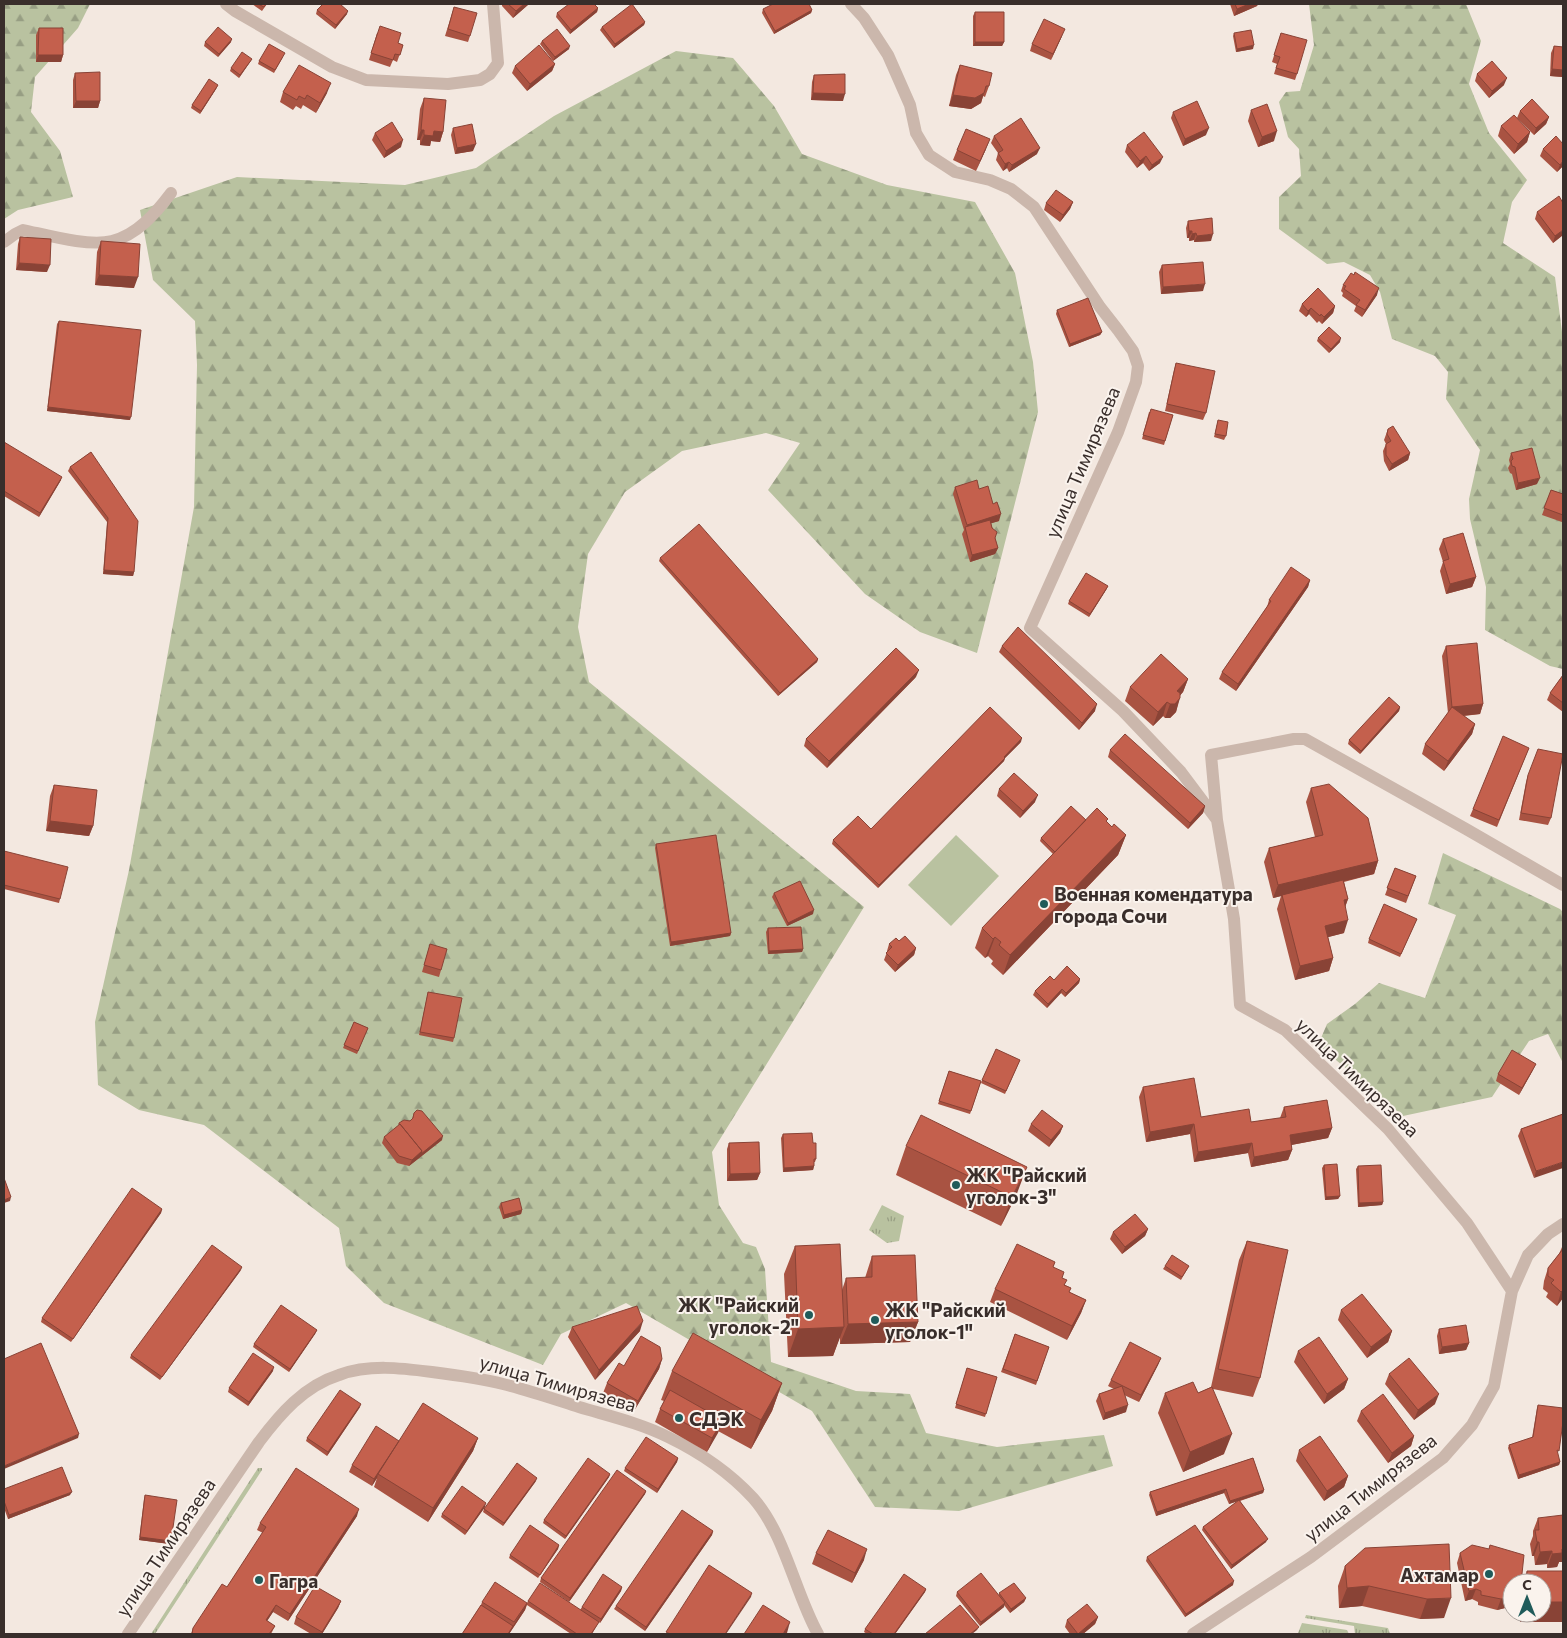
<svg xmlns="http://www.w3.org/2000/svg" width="1567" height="1638" font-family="Commissioner,sans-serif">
	<defs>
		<pattern id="grass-tufts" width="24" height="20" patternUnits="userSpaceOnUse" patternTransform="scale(1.25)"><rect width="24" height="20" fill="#b9c2a0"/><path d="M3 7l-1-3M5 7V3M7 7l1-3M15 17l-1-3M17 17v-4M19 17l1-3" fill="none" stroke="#979e83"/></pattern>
		<pattern id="forest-firs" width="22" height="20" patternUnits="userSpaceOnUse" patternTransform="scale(1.25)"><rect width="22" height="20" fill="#b9c2a0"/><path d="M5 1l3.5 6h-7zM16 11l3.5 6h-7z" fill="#979e83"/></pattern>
	</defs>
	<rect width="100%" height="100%" fill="#f3e8e0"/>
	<path fill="url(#grass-tufts)" d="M882 1205 904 1216 899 1241 887 1243 869 1230Z
		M258 1468H262V1470L155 1634H151Z
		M1306 1615 1388 1628 1390 1634H1355L1354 1626 1305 1618Z
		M1302 1623 1347 1630 1349 1634 1298 1633Z"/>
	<path fill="url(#forest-firs)" d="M4 4H90L78 28 35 77 31 112 60 151 73 197 18 210 4 219Z
		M1309 4H1466L1481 41 1469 84 1489 133 1527 180 1512 202 1503 243 1555 277 1562 332 1563 333V669L1550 666 1485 630 1486 587 1470 519 1469 499 1480 450 1446 399 1448 372 1435 356 1392 339 1380 292 1370 275 1344 262 1327 264 1279 229V197L1301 176 1299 149 1288 137 1279 102 1286 92 1300 91 1314 45Z
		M676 51 733 58 774 106 802 154 887 185 975 202 1015 273 1033 362 1038 412 977 653 920 632 865 594 768 490 800 443 766 433 682 451 625 492 588 554 578 627 589 682 864 907 712 1152 719 1205 743 1243 756 1247 765 1269 771 1362 856 1391 910 1394 926 1433 997 1447 1104 1435 1113 1466 959 1511 875 1507 812 1411 626 1303 561 1334 543 1365 384 1303 346 1266 339 1228 204 1125 139 1110 98 1085 95 1022 129 870 194 507 197 365 195 321 153 280 140 210 237 177 405 185 476 168 554 116Z
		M1443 853 1560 909 1563 912V1063L1548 1034 1529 1041 1492 1097 1403 1116 1318 1045 1327 1024 1355 1004 1379 983 1425 998 1456 915 1428 904Z"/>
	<path fill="#b9c2a0" d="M956 835 999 876 951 926 908 885Z"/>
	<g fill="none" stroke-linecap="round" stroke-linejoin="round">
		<path stroke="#cbb7ac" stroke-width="12" d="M226 4 235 11 332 67 366 80 448 84 480 80 490 74 498 63 493 4
			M851 4 864 18 888 55 910 105 916 133 929 155 955 172 990 180 1011 189 1034 207 1100 307 1118 330 1133 351 1138 366 1136 382 1118 432 1030 628 1123 711 1181 772 1217 820 1234 919 1240 1005 1285 1030 1388 1129 1467 1223 1512 1291
			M4 242 15 234 23 230C47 235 88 247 112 241 137 235 156 213 171 193
			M1217 820 1211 755 1294 739H1305L1466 829 1563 885
			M128 1634 259 1442C280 1414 304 1386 339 1375 369 1364 401 1368 432 1372 456 1375 479 1378 503 1384 528 1390 554 1399 579 1407 609 1416 640 1423 668 1437 699 1452 730 1473 753 1498 785 1534 795 1593 818 1634
			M1193 1634 1311 1557 1443 1458 1472 1425 1494 1386 1512 1291 1528 1255 1548 1234 1563 1224"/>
	</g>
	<path fill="#a95342" d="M252 4H267L262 11Z
		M502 4H529L513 18 502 6Z
		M1230 4H1258L1257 6 1234 16Z
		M454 7 470 36 468 42 445 36Z
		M598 8 597 12 570 34 556 17 557 13Z
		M763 9 812 10 811 13 774 34 762 13Z
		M317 10 347 14 335 29 316 14Z
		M975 12 1004 42 1002 46H973V16Z
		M645 22 644 25 614 48 600 30 602 27Z
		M39 28 63 55 61 62H36V35Z
		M377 33 398 43 403 45 397 62 393 60 390 67 369 60Z
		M1234 33 1253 49 1236 52 1233 36Z
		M1281 33 1297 74 1295 80 1274 74 1277 64 1272 62Z
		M1062 36 1051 60 1030 51 1032 44Z
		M542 41 569 49 553 61 540 44Z
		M205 42H231L218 57 204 46Z
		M1554 46 1563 47V77L1550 76 1551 53Z
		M283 57 274 73 258 64 259 61Z
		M252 59 250 62 239 78 230 71 231 68Z
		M555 64 552 71 527 91 512 73 515 66Z
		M960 65 989 86 985 97 983 96 981 103 971 109 949 106 956 75Z
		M75 73 100 101 98 108H73V80Z
		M1477 74 1504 85 1489 98 1475 81Z
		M814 75 843 101 811 100 812 82Z
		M218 85 216 89 200 114 191 108 192 105Z
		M283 92 327 93 316 113 303 105 301 109 296 106 293 110 280 102Z
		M424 98 443 132 440 142 431 141 430 146 420 145V140H417L420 109Z
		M1251 110 1274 141 1258 147 1248 121Z
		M1520 111 1549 117 1546 124 1534 135 1517 118Z
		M1173 112 1206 135 1183 146 1171 118Z
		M1501 126 1530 132 1527 142 1514 154 1498 136Z
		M453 128 473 151 455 154 451 135Z
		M375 133 401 147 384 158 372 140Z
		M994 136 1037 154 1009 172 1007 168 1003 171 996 160 998 153 991 143Z
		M1127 145 1160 163 1149 171 1143 163 1137 168 1125 152Z
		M986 149 976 171 953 160 957 150Z
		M1543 149 1563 166 1557 172 1540 156Z
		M1073 202 1070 209 1060 222 1044 210 1046 203Z
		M1537 212 1563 235 1553 243 1535 219Z
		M1188 221 1211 241 1194 242V240L1189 241V238H1187L1186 228Z
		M20 237 47 272 16 270 18 244Z
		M101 241 134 288 95 285 97 252Z
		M1162 265 1203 291 1161 294 1159 272Z
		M1343 285 1377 295 1362 317 1354 311 1356 306 1342 296 1343 293 1341 291Z
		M1302 304 1335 306 1333 313 1322 324 1319 321 1317 323 1309 314 1306 317 1299 311Z
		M1057 310 1102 332 1100 335 1069 347 1056 314Z
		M59 321 130 420 47 411 57 324Z
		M1318 338 1340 342 1329 353 1317 341Z
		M1176 363 1206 413 1203 420 1165 411 1174 370Z
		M1149 412 1173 415 1164 445 1142 439Z
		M1218 420 1226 436 1224 440 1214 437Z
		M1388 429 1410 453 1408 460 1389 471 1384 461 1383 451 1386 444 1384 440Z
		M4 442 61 480 39 517 4 496Z
		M91 452 134 572 133 576 103 574 107 522 68 471 70 467Z
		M1511 453 1537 484 1516 490 1512 474 1510 473 1508 468 1510 464 1509 460Z
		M955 487 979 489 993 504 999 521 991 523 998 548 995 554 970 562 962 534 964 530 953 494Z
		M1551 490 1563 494V518L1562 522 1542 515Z
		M1443 539 1476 577 1472 587 1446 594 1440 571 1443 562 1439 549Z
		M660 558 818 659 817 662 778 696 659 561Z
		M1310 580 1308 587 1236 691 1219 679 1222 672 1267 607 1269 600Z
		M1108 586 1106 590 1089 617 1068 604 1069 601Z
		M1002 646 1095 711 1079 730 999 652Z
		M1446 646 1483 704 1480 714 1464 716 1475 724 1472 734 1444 771 1422 754 1425 744 1448 713 1442 656Z
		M1563 675V712L1547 700 1550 693Z
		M916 677 827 768 804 746 806 739Z
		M1188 679 1183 692 1180 695 1176 712 1170 718H1165L1163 716 1153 726 1125 701 1130 687Z
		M1400 707 1399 711 1360 754 1348 744 1349 740Z
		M1021 742 1005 758 1004 761 878 888 832 844 833 840 871 829Z
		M1529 748 1497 827 1470 816 1473 809Z
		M1110 750 1205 806 1203 813 1188 829 1108 757Z
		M1528 775 1551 818 1548 825 1519 820 1526 782Z
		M54 785 93 826 89 836 46 831 50 796Z
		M1311 788 1378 861 1374 874 1344 882 1348 899 1345 907 1344 933 1328 937 1333 958 1329 971 1295 980 1277 909 1281 896 1273 898 1264 862 1269 848 1315 837 1306 802Z
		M999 789 1035 802 1020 818 997 796Z
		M1086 820 1107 822 1112 827 1126 835 1118 855 1003 975 991 964 993 961 988 956 985 958 975 948 982 928 1053 854 1040 841 1041 838Z
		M656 844 731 933 730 936 670 946 655 848Z
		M4 851 60 899 59 903 4 889Z
		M1395 868 1416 876 1406 903 1385 895Z
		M774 893 813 914 787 926 772 897Z
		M1417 919 1400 957 1368 943 1369 939Z
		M768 928 803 949 802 952 768 954 766 932Z
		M430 944 441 970 439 977 422 972Z
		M889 944 916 948 914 955 895 972 884 960 887 952V951Z
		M1080 979 1079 983 1065 997 1061 993 1047 1008 1033 995 1035 991 1054 980Z
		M428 992 454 1038 453 1042 419 1035Z
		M354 1022 368 1028 357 1054 343 1048Z
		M1020 1060 1005 1094 981 1083 982 1080Z
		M1533 1070 1519 1095 1496 1081 1498 1074Z
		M949 1071 981 1081 970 1114 938 1104Z
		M1143 1087 1201 1117 1251 1122 1280 1118 1284 1107 1332 1128 1328 1138 1291 1145 1292 1150 1288 1160 1251 1167 1248 1153 1194 1162 1190 1134 1146 1142 1139 1097Z
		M414 1113 442 1140 409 1166 397 1163 382 1143 384 1137 412 1119Z
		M1563 1114 1534 1178 1518 1136 1521 1129Z
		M1031 1124 1063 1126 1060 1133 1049 1147 1028 1131Z
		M783 1134 813 1143 816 1159 815 1162H814V1166L813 1170 783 1172 781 1138Z
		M729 1143 760 1173 757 1180 727 1181V1149Z
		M906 1146 1016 1196 1001 1226 896 1175Z
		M1324 1165 1340 1196 1338 1199 1325 1200 1322 1168Z
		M1358 1166 1383 1202 1382 1205 1358 1207 1356 1169Z
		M501 1203 522 1210 521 1214 503 1219 499 1207Z
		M162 1209 161 1213 71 1342 41 1322 42 1318Z
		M1148 1229 1145 1236 1122 1254 1110 1239 1113 1232Z
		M1247 1241 1260 1378 1253 1397 1213 1389 1224 1454 1183 1472 1158 1413 1165 1393H1198L1211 1387 1239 1260Z
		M1563 1245V1298L1557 1306 1546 1297 1548 1293 1543 1289 1544 1281 1548 1268 1559 1254 1562 1247Z
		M795 1246 842 1290 846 1278H865L872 1256 918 1322 910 1342 840 1344V1336L833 1356 788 1357 784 1274Z
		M1055 1262 1053 1267 1062 1278 1065 1285 1071 1288 1069 1292 1086 1300 1081 1313 1067 1340 990 1302 995 1289Z
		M1165 1266H1189L1181 1280 1163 1269Z
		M241 1270 160 1380 130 1358 131 1355Z
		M1341 1310 1392 1331 1388 1342 1367 1358 1338 1320Z
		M572 1327 640 1331 595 1380 568 1337Z
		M1439 1329 1469 1343 1466 1350 1439 1354 1437 1336Z
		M317 1330 315 1334 289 1372 253 1347 254 1344Z
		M1015 1334 1049 1347 1036 1385 1001 1372Z
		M1298 1351 1348 1379 1344 1389 1324 1404 1294 1362Z
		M1161 1358 1158 1365 1139 1402 1124 1395 1126 1412 1103 1420 1096 1401 1099 1394 1114 1389 1108 1386 1111 1380Z
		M662 1359 659 1369 634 1411 603 1393 607 1383 624 1366Z
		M967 1368 997 1377 985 1417 955 1408Z
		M273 1371 248 1406 228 1392 229 1388Z
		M672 1371 782 1383 772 1411 751 1449 718 1431 707 1452 655 1422 660 1409 664 1401 661 1400Z
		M1389 1374 1435 1404 1414 1420 1385 1384Z
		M1538 1405 1560 1462 1559 1465 1518 1479 1508 1448 1509 1445 1532 1438 1537 1408Z
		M360 1407 327 1456 306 1441 307 1438Z
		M1361 1411 1414 1436 1411 1446 1388 1463 1357 1421Z
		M478 1438 473 1451 428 1522 374 1487 377 1478 372 1486 349 1472 352 1465 399 1441Z
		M1299 1450 1348 1476 1344 1487 1324 1501 1296 1461Z
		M678 1458 677 1462 657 1493 624 1471 625 1468Z
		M1253 1458 1264 1490 1263 1493 1240 1501 1266 1542 1231 1569 1202 1530 1203 1527 1238 1501 1229 1504 1224 1493 1156 1516 1149 1495 1150 1492Z
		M610 1474 609 1477 565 1539 543 1523 544 1520Z
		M536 1481 503 1526 483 1512 484 1509Z
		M4 1489 70 1495 8 1519 4 1508Z
		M646 1491 645 1494 569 1602 540 1582 541 1578Z
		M145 1495 170 1544 139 1540 144 1499Z
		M485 1507 465 1535 441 1517 442 1514Z
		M357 1516 288 1621 273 1612 267 1621 275 1626 271 1634H191L193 1628 227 1587 263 1533 257 1530 260 1523Z
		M1538 1518 1559 1562 1557 1567 1547 1568V1564L1535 1565 1534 1556H1532L1530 1544 1533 1536V1531Z
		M713 1531 712 1535 645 1631 614 1609 616 1606Z
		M1449 1544 1444 1618 1420 1619 1362 1606 1339 1608 1338 1586 1345 1566Z
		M559 1545 558 1549 538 1578 509 1558 510 1555Z
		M1490 1545 1507 1601 1505 1608 1497 1610 1478 1605V1602L1472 1599 1465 1601 1457 1563 1460 1553 1489 1549Z
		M816 1553 864 1560 852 1583 812 1564Z
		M1147 1557 1233 1585 1185 1617 1146 1561Z
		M1527 1571H1563V1622H1520V1613H1542V1583H1522Z
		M622 1587 621 1591 600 1623 599 1622 592 1634H571L527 1605 525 1610 509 1634H462L481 1605 482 1602 527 1603 528 1601 580 1610 582 1607Z
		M926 1589 925 1592 895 1634H867L864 1632 865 1629Z
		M957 1592 999 1595V1593L1026 1598 1024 1602 1010 1613 1004 1605V1607L980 1626 956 1596Z
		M341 1601 338 1608 322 1634H311L294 1624 296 1617Z
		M1098 1617 1095 1624 1083 1634H1070L1065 1627 1067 1620Z"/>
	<path fill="#894336" d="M524 4H529L513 18 516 11Z
		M1249 4H1258L1257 6 1234 16 1237 9Z
		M598 8 597 12 570 34 571 30Z
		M812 10 811 13 774 34 775 31Z
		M348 11 347 14 335 29 336 25Z
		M645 22 644 25 614 48 615 44Z
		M1065 29 1062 36 1051 60 1053 54Z
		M232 39 231 42 218 57 219 54Z
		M975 42H1004L1002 46H973Z
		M1254 45 1253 49 1236 52 1237 49Z
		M570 46 569 49 553 61 555 57Z
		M38 55H63L61 62H36Z
		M252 59 250 62 239 78 240 75Z
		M555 64 552 71 527 91 530 84Z
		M1552 69 1563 70V77L1550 76Z
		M1507 78 1504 85 1489 98 1492 91Z
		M331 83 327 93 316 113 320 103Z
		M218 85 216 89 200 114 201 111Z
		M813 93 845 94 843 101 811 100Z
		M984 93 981 103 971 109 949 106 953 95Z
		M76 101H100L98 108H73Z
		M1549 117 1546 124 1534 135 1536 128Z
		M1209 128 1206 135 1183 146 1185 139Z
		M421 130H424L420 140H417Z
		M434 131 443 132 440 142 431 141 430 146 420 145 424 135Z
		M1277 131 1274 141 1258 147 1262 137Z
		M1530 132 1527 142 1514 154 1518 144Z
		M990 139 986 149 976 171 980 161Z
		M403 140 401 147 384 158 386 151Z
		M476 144 473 151 455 154 457 148Z
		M1040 148 1037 154 1009 172 1012 165Z
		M1146 156 1143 163 1137 168 1140 161Z
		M1163 157 1160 163 1149 171 1152 165Z
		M1563 161V166L1557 172 1560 165Z
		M1009 162 1007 168 1003 171 1005 164Z
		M1073 202 1070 209 1060 222 1063 215Z
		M1563 230V235L1553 243 1555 236Z
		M1189 231H1192L1189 238H1187Z
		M1196 233 1194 240 1189 241 1192 234Z
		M1213 234 1211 241 1194 242 1197 236Z
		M19 263 50 265 47 272 16 270Z
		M99 275 138 277 134 288 95 285Z
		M1205 284 1203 291 1161 294 1163 287Z
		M1379 288 1377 295 1362 317 1365 310Z
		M1335 306 1333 313 1322 324 1324 317Z
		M1311 308 1309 314 1306 317 1308 311Z
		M1102 332 1100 335 1069 347 1070 344Z
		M1341 338 1340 342 1329 353 1331 349Z
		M48 407 131 417 130 420 47 411Z
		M1410 453 1408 460 1389 471 1392 464Z
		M62 477 61 480 39 517 40 513Z
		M1540 478 1537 484 1516 490 1518 483Z
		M1001 514 999 521 966 531 965 529 967 525Z
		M998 548 995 554 970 562 972 555Z
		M104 570 134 572 133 576 103 574Z
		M1476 577 1472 587 1446 594 1450 584Z
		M1310 580 1308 587 1236 691 1238 684Z
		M1108 586 1106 590 1089 617 1090 614Z
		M818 659 817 662 778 696 780 693Z
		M919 670 916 677 827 768 829 761Z
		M1188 679 1183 692 1173 704 1177 691Z
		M1180 698 1176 712 1170 718H1165L1170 704Z
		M1167 702 1163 716 1153 726 1158 712Z
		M1097 704 1095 711 1079 730 1082 723Z
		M1483 704 1480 714 1449 717 1452 707Z
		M1400 707 1399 711 1360 754 1361 751Z
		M1475 724 1472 734 1444 771 1448 761Z
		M1022 738 1021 742 1005 758 1004 761 878 888 879 885Z
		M1038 795 1035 802 1020 818 1023 811Z
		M1205 806 1203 813 1188 829 1190 823Z
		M50 821 93 826 89 836 46 831Z
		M1126 835 1118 855 1003 975 1010 955Z
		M1378 861 1374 874 1273 898 1278 885Z
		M1348 899 1343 913 1344 900Z
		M814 910 813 914 787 926 788 923Z
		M1348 920 1344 933 1321 939 1325 926Z
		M731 933 730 936 670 946 671 942Z
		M995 937 988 956 985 958 993 939Z
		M916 948 914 955 895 972 898 965Z
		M803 949 802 952 768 954 769 951Z
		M1333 958 1329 971 1295 980 1300 966Z
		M1080 979 1079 983 1065 997 1066 993Z
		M1062 989 1061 993 1047 1008 1048 1004Z
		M1536 1064 1533 1070 1519 1095 1522 1088Z
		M1194 1124 1190 1134 1146 1142 1150 1132Z
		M1063 1126 1060 1133 1049 1147 1051 1140Z
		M1332 1128 1328 1138 1286 1146 1290 1135Z
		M443 1136 442 1140 409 1166 412 1160 422 1151Z
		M1252 1143 1248 1153 1194 1162 1198 1152Z
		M1292 1150 1288 1160 1251 1167 1254 1157Z
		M1563 1162V1168L1534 1178 1536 1171Z
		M814 1166 813 1170 783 1172 784 1168Z
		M1027 1167 1016 1196 1001 1226 1012 1197Z
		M760 1173 757 1180 727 1181 730 1174Z
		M1340 1196 1338 1199 1325 1200 1326 1197Z
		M11 1197 10 1201 4 1203V1200Z
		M1383 1202 1382 1205 1358 1207 1359 1203Z
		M162 1209 161 1213 71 1342 73 1339Z
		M522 1210 521 1214 503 1219 504 1215Z
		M1148 1229 1145 1236 1122 1254 1125 1247Z
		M242 1267 241 1270 160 1380 162 1377Z
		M1563 1290V1298L1557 1306 1561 1292Z
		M1086 1300 1081 1313 1067 1340 1072 1326Z
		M643 1321 640 1331 595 1380 599 1370Z
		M918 1322 910 1342 840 1344 848 1324Z
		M844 1327 833 1356 788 1357 798 1329Z
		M317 1330 315 1334 289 1372 290 1369Z
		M1392 1331 1388 1342 1367 1358 1371 1347Z
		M1469 1343 1466 1350 1439 1354 1442 1347Z
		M1161 1358 1158 1365 1139 1402 1141 1395Z
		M662 1359 659 1369 634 1411 638 1401Z
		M274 1367 273 1371 248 1406 249 1402Z
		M1348 1379 1344 1389 1324 1404 1327 1394Z
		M782 1383 772 1411 751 1449 761 1420Z
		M1439 1394 1435 1404 1414 1420 1418 1410Z
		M361 1404 360 1407 327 1456 328 1452Z
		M1128 1405 1126 1412 1103 1420 1105 1413Z
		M723 1420 718 1433 707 1452 712 1438Z
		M79 1434 78 1438 4 1469V1466Z
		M1232 1434 1224 1454 1183 1472 1190 1452Z
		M1414 1436 1411 1446 1388 1463 1392 1453Z
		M478 1438 473 1451 428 1522 433 1508Z
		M397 1447 378 1474 377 1478 372 1486 374 1479Z
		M678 1458 677 1462 657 1493 658 1489Z
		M1560 1462 1559 1465 1518 1479 1519 1475Z
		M610 1474 609 1477 565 1539 566 1536Z
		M1348 1476 1344 1487 1324 1501 1327 1491Z
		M537 1478 536 1481 503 1526 504 1523Z
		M1226 1489 1224 1493 1156 1516 1157 1512Z
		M1264 1490 1263 1493 1229 1504 1230 1501Z
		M646 1491 645 1494 569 1602 570 1598Z
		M72 1492 70 1495 8 1519 9 1515Z
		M486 1503 485 1507 465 1535 467 1531Z
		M359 1509 357 1516 288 1621 290 1614Z
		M713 1531 712 1535 645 1631 646 1627Z
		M140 1537 171 1541 170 1544 139 1540Z
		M1268 1539 1266 1542 1231 1569 1232 1565Z
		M1537 1542H1539L1534 1556H1532Z
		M559 1545 558 1549 538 1578 540 1575Z
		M867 1549 864 1560 852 1583 855 1573Z
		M1562 1549H1563V1562H1559L1557 1567 1547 1568 1552 1554Z
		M1552 1551 1547 1564 1535 1565 1540 1552Z
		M1234 1581 1233 1585 1185 1617 1186 1614Z
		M1369 1586 1362 1606 1339 1608 1347 1588Z
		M622 1587 621 1591 600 1623 601 1619Z
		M926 1589 925 1592 895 1634H894Z
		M1476 1589 1472 1599 1465 1601 1469 1591Z
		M1512 1590V1598L1507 1601 1505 1608 1497 1610 1501 1599Z
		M752 1593 751 1597 726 1634H725Z
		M1026 1598 1024 1602 1010 1613 1011 1609Z
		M1451 1598 1444 1618 1420 1619 1427 1599Z
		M341 1601 338 1608 322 1634H321Z
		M1542 1602H1563V1622H1520L1523 1613H1542Z
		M527 1603 525 1610 509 1634H508Z
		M1005 1603 1004 1607 980 1626 981 1622Z
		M276 1605 273 1612 263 1627 266 1620Z
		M1098 1617 1095 1624 1083 1634H1078Z
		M790 1622 787 1633 786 1634H783Z
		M979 1627 977 1630 972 1634H970Z"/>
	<path fill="#c4604d" stroke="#894336" d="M258 4H266L264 7Z
		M323 4H340L348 11 336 25 317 10Z
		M508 4H524L516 11Z
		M569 4H594L598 8 571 30 557 13Z
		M632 4 645 22 615 44 602 27Z
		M773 4H809L812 10 775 31 763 9Z
		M1235 4H1249L1237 9Z
		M454 7 477 13 470 36 448 29Z
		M975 12H1004V42H975Z
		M1044 19 1065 29 1053 54 1032 44Z
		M380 26 401 33 398 43 403 45 400 55 395 54 393 60 371 53Z
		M218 27 232 39 219 54 205 42Z
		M39 28H63V55H38Z
		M557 29 570 46 555 57 542 41Z
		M1251 30 1254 45 1237 49 1234 33Z
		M1281 33 1307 40 1297 74 1276 68 1280 57 1274 55Z
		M269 44 285 53 275 70 259 61Z
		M539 45 555 64 530 84 515 66Z
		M1554 46 1563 47V70L1552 69Z
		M242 52 252 59 240 75 231 68Z
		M1492 61 1507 78 1492 91 1477 74Z
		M299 65 331 83 320 103 307 95 305 99 299 96 297 100 283 92Z
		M960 65 992 73 989 86H986L984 93 975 98 953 95Z
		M100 72V101H76L75 73Z
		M845 74V94L813 93 814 75Z
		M209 79 218 85 201 111 192 105Z
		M424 98 446 100 443 132 434 131 433 136 424 135V130H421Z
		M1532 99 1549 117 1536 128 1520 111Z
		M1197 101 1209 128 1185 139 1173 112Z
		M1267 104 1277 131 1262 137 1251 110Z
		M1514 115 1530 132 1518 144 1501 126Z
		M1021 118 1040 148 1012 165 1009 162 1005 164 998 153 1003 150 994 136Z
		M392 122 403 140 386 151 375 133Z
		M472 124 476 144 457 148 453 128Z
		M966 129 990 139 980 161 957 150Z
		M1144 132 1163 157 1152 165 1146 156 1140 161 1127 145Z
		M1556 136 1563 144V161L1560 165 1543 149Z
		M1056 190 1073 202 1063 215 1046 203Z
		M1559 196 1563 203V230L1555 236 1537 212Z
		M1212 218 1213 234 1197 236 1196 233 1192 234V231H1189L1188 221Z
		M20 237 51 239 50 265 19 263Z
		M101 241 140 244 138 277 99 275Z
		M1203 262 1205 284 1163 287 1162 265Z
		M1355 272 1379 288 1365 310 1356 305 1360 300 1344 289 1346 286 1343 285 1351 273 1354 275Z
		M1318 288 1335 306 1324 317 1321 314 1320 316 1311 308 1308 311 1302 304Z
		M1088 298 1102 332 1070 344 1057 310Z
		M59 321 141 330 131 417 48 407Z
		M1329 327 1341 338 1331 349 1318 338Z
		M1176 363 1215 371 1206 413 1167 404Z
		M1151 409 1173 415 1165 441 1143 435Z
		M1218 420 1228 422 1226 436 1215 434Z
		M1393 426 1410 453 1392 464 1386 455V444L1391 441 1387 434 1388 429Z
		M4 442 62 477 40 513 4 491Z
		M1532 448 1540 478 1518 483 1515 467 1512 466 1511 461 1513 459 1511 453Z
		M91 452 138 521 134 572 104 570 108 518 70 467Z
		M977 480 979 489 988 486 993 504 997 502 1001 514 967 525 955 487Z
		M1551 490 1563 494V515L1544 508Z
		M990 520 992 528 997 532 995 538 998 548 972 555 965 527Z
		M699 524 818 659 780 693 660 558Z
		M1463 533 1476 577 1450 584 1443 561 1449 559 1443 539Z
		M1291 567 1310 580 1238 684 1222 672 1271 601 1269 600Z
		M1086 573 1108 586 1090 614 1069 601Z
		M1018 627 1097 704 1082 723 1002 646Z
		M1477 643 1483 704 1452 707 1446 646Z
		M896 648 919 670 829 761 806 739Z
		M1161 654 1188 679 1177 691 1180 693V698L1175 704H1170L1167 702 1158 712 1130 687Z
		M1563 675V703L1550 693Z
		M1389 697 1400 707 1361 751 1349 740Z
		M990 707 1022 738 1004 757 1005 758 879 885 833 840 858 816 871 829Z
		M1452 707 1475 724 1448 761 1425 744Z
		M1125 734 1205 806 1190 823 1110 750Z
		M1503 736 1529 748 1499 820 1473 809Z
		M1538 749 1563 754 1551 818 1521 813 1528 775Z
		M1014 773 1038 795 1023 811 999 789Z
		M1329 784 1368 818 1378 861 1278 885 1269 848 1323 835 1311 788Z
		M54 785 97 790 93 826 50 821Z
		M1071 806 1086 820 1055 852 1041 838Z
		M1097 808 1108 819 1106 821 1112 827 1114 824 1126 835 1010 955 999 945 1001 942 995 937 993 939 982 928Z
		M716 835 731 933 671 942 656 844Z
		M4 851 68 867 60 899 4 885Z
		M1395 868 1416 876 1408 896 1387 888Z
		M1343 880 1348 899 1344 900 1348 920 1325 926 1333 958 1300 966 1282 895Z
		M800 881 814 910 788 923 774 893Z
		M1384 904 1417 919 1401 954 1369 939Z
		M801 927 803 949 769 951 768 928Z
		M905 936 916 948 898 965 886 953 892 947 889 944 896 938 899 941Z
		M430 944 447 949 441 970 424 965Z
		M1067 966 1080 979 1066 993 1062 989 1048 1004 1035 991 1050 976 1054 980Z
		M428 992 462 998 454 1038 420 1032Z
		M354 1022 368 1028 358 1051 344 1045Z
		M996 1049 1020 1060 1006 1091 982 1080Z
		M1512 1050 1536 1064 1522 1088 1498 1074Z
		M949 1071 981 1081 971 1111 939 1101Z
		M1194 1078 1201 1117 1249 1109 1251 1122 1286 1117 1284 1107 1327 1100 1332 1128 1290 1135 1292 1150 1254 1157 1252 1143 1198 1152 1194 1124 1150 1132 1143 1087Z
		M417 1110 422 1111 443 1136 421 1154 422 1151 400 1124 399 1125V1123L404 1120 410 1121 413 1118 414 1113Z
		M1042 1110 1063 1126 1051 1140 1031 1124Z
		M1563 1114V1162L1536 1171 1521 1129Z
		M921 1115 1027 1167 1012 1197 906 1146Z
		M400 1124 422 1151 412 1160 399 1156 384 1137Z
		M812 1133 813 1143H816V1159H814V1166L784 1168 783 1134Z
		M759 1142 760 1173 730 1174 729 1143Z
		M1337 1164 1340 1196 1326 1197 1324 1165Z
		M1381 1165 1383 1202 1359 1203 1358 1166Z
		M4 1178 11 1197 4 1200Z
		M132 1188 162 1209 73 1339 42 1318Z
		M519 1198 522 1210 504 1215 501 1203Z
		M1135 1214 1148 1229 1125 1247 1113 1232Z
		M1247 1241 1288 1250 1260 1378 1218 1369Z
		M840 1244 844 1327 798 1329 795 1246Z
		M1017 1244 1055 1262 1053 1267 1064 1272 1062 1278 1067 1280 1064 1285 1071 1288 1069 1292 1086 1300 1072 1326 995 1289Z
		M212 1245 242 1267 162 1377 131 1355Z
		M1563 1249V1290L1561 1292 1551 1283 1554 1280 1548 1276V1268Z
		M915 1255 918 1322 848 1324 846 1278 872 1277V1256Z
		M1172 1255 1189 1266 1182 1277 1165 1266Z
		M1362 1294 1392 1331 1371 1347 1341 1310Z
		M281 1305 317 1330 290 1369 254 1344Z
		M637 1306 643 1321 599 1370 572 1327Z
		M1466 1325 1469 1343 1442 1347 1439 1329Z
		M693 1333 782 1383 761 1420 672 1371Z
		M1015 1334 1049 1347 1037 1381 1003 1369Z
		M641 1336 660 1347 662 1359 638 1401 607 1383 619 1363 624 1366Z
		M1319 1337 1348 1379 1327 1394 1298 1351Z
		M1130 1342 1161 1358 1141 1395 1111 1380Z
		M41 1343 79 1434 4 1466V1359Z
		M253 1353 274 1367 249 1402 229 1388Z
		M1409 1358 1439 1394 1418 1410 1389 1374Z
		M967 1368 997 1377 986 1414 956 1404Z
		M1193 1382 1198 1393 1212 1387 1232 1434 1190 1452 1165 1393Z
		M1122 1386 1128 1405 1105 1413 1099 1394Z
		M340 1390 361 1404 328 1452 307 1438Z
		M670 1390 723 1420 712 1438 660 1409Z
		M1383 1394 1414 1436 1392 1453 1361 1411Z
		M423 1403 478 1438 433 1508 378 1474Z
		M1538 1405 1563 1408V1422L1559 1451 1557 1450 1560 1462 1519 1475 1509 1445 1533 1437Z
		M376 1426 399 1441 374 1479 352 1465Z
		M1320 1436 1348 1476 1327 1491 1299 1450Z
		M646 1437 678 1458 658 1489 625 1468Z
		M588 1458 610 1474 566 1536 544 1520Z
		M1253 1458 1264 1490 1230 1501 1226 1489 1157 1512 1150 1492Z
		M517 1463 537 1478 504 1523 484 1509Z
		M62 1467 72 1492 9 1515 4 1501V1489Z
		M296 1468 359 1509 290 1614 276 1605 266 1620 275 1626 269 1634H192L193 1628 222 1584 227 1587 266 1527 260 1523Z
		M617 1470 646 1491 570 1598 541 1578Z
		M462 1486 486 1503 467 1531 442 1514Z
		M145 1495 177 1500 171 1541 140 1537Z
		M1239 1500 1268 1539 1232 1565 1203 1527Z
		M682 1510 713 1531 646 1627 616 1606Z
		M1563 1515V1549H1562V1553L1552 1554V1551L1540 1552 1539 1542H1537L1535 1530H1539L1538 1518Z
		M530 1525 559 1545 540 1575 510 1555Z
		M1195 1525 1234 1581 1186 1614 1147 1557Z
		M828 1530 867 1549 855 1573 816 1553Z
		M1449 1544 1451 1598 1427 1599 1369 1586 1347 1588 1345 1566 1365 1548Z
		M1472 1545 1489 1549 1490 1545 1524 1555 1521 1583H1512V1590L1509 1593V1598L1501 1599 1481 1595V1591L1476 1589 1469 1591 1460 1553Z
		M709 1565 752 1593 725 1634H670L666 1632Z
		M1527 1571H1563V1602H1542V1583H1527Z
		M981 1573 1005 1603 981 1622 957 1592Z
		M603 1574 622 1587 601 1619 582 1607Z
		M904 1574 926 1589 894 1634H873L865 1629Z
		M495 1582 527 1603 514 1622 482 1602Z
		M540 1583 599 1622 591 1634H577L528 1601Z
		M1014 1583 1026 1598 1011 1609 999 1593Z
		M315 1586 341 1601 322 1632 296 1617Z
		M1087 1604 1098 1617 1078 1634 1067 1620Z
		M481 1605 513 1626 508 1634H462Z
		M763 1605 790 1622 783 1634H744Z
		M960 1605 979 1627 970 1634H925Z"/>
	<g fill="#205b5a" stroke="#faf3ed" stroke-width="2">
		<circle cx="1044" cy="904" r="5"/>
		<circle cx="956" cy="1185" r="5"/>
		<circle cx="809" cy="1315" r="5"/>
		<circle cx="875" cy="1320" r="5"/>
		<circle cx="679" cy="1418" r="5"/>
		<circle cx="1489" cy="1574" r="5"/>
		<circle cx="259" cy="1580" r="5"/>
	</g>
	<g text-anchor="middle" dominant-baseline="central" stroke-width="4" stroke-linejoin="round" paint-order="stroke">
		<g font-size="19" fill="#392e2b" stroke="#faf3ed">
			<text transform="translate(1082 462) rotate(-67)">улица Тимирязева</text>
			<text transform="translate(1358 1077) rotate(44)">улица Тимирязева</text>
			<text transform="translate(558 1383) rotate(16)">улица Тимирязева</text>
			<text transform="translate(1370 1487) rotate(-38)">улица Тимирязева</text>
			<text transform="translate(165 1547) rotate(-56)">улица Тимирязева</text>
		</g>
		<g font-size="19" font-weight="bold" fill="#392e2b" stroke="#faf3ed" text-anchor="start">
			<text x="1054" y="893">Военная комендатура<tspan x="1054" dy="22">города Сочи</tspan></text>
			<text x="966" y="1174">ЖК "Райский<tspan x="966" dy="22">уголок-3"</tspan></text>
			<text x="799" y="1304" text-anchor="end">ЖК "Райский<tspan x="799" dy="22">уголок-2"</tspan></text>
			<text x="885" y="1309">ЖК "Райский<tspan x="885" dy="22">уголок-1"</tspan></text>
			<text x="689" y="1418">СДЭК</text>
			<text x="1479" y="1574" text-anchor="end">Ахтамар</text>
			<text x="269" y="1580">Гагра</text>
		</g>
	</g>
	<rect width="1567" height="1638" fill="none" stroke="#392e2b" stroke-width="10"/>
	<g transform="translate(1527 1598)"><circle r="24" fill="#faf3ed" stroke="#ada49f"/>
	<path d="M0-4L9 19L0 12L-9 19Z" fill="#205b5a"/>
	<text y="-8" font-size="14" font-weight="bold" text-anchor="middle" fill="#392e2b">С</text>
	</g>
</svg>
